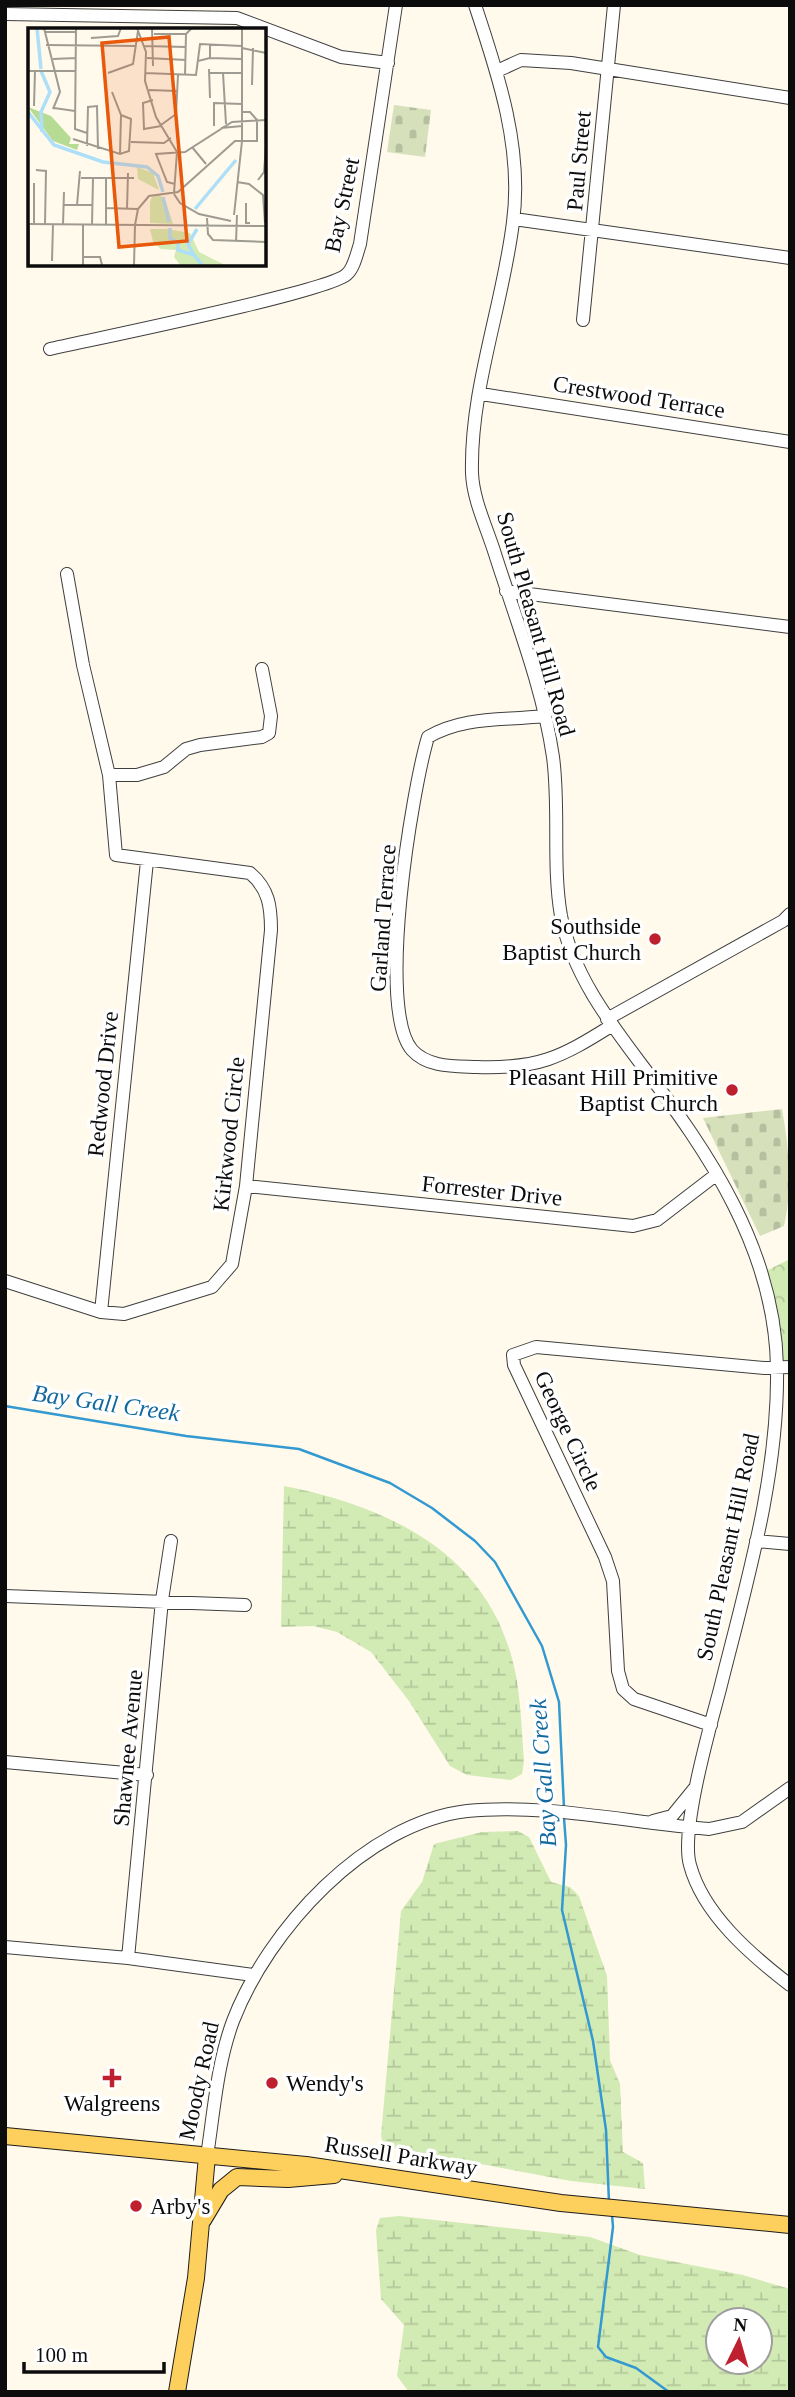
<svg xmlns="http://www.w3.org/2000/svg" width="795" height="2397" font-family="Georgia,serif">
	<defs>
		<pattern id="wetland-marsh" width="20" height="14" patternUnits="userSpaceOnUse" patternTransform="scale(1.75)"><rect width="20" height="14" fill="#d2eab4"/><path d="M1 5h8M5 5V1M11 12h8M15 12V8" fill="none" stroke="#b3c89a"/></pattern>
		<pattern id="cemetery-stones" width="16" height="16" patternUnits="userSpaceOnUse" patternTransform="scale(1.75)"><rect width="16" height="16" fill="#d6e1bc"/><path d="M2 7V4a2 2 0 0 1 4 0v3zM10 15v-3a2 2 0 0 1 4 0v3z" fill="#b6c0a0"/></pattern>
		<pattern id="park-crowns" width="20" height="18" patternUnits="userSpaceOnUse" patternTransform="scale(1.75)"><rect width="20" height="18" fill="#d2eab4"/><path d="M2 6a3 3 0 1 1 6 0M12 15a3 3 0 1 1 6 0" fill="none" stroke="#b3c89a"/></pattern>
	</defs>
	<rect width="100%" height="100%" fill="#fffaeb"/>
	<path fill="url(#wetland-marsh)" fill-rule="evenodd" d="M284 1486C396 1508 496 1558 517 1681 521 1707 522 1735 524 1761L522 1774 511 1780 467 1775 450 1766 409 1701 371 1652 337 1632 313 1626 281 1627Z
		M518 1831 529 1837 551 1882 570 1887 579 1896 607 1976 610 2060 620 2084 623 2152 643 2163 645 2189 571 2181 384 2146 381 2136 401 1911 422 1882 434 1844 482 1832Z
		M399 2216 590 2237 640 2255 743 2275 790 2289V2392H409L397 2376 404 2325 381 2299 376 2230 380 2218ZM718 2320H760V2362H718Z"/>
	<path fill="url(#cemetery-stones)" d="M394 105 431 110 425 157 387 152Z
		M782 1109C789 1149 793 1186 784 1226L760 1236 703 1118Z"/>
	<path fill="url(#park-crowns)" d="M790 1259V1364L780 1365 771 1282 766 1271Z"/>
	<g fill="none" stroke-linecap="round" stroke-linejoin="round">
		<path stroke="#3399d1" stroke-width="2.5" d="M5 1406 186 1436 299 1449 390 1483 432 1508 475 1541 495 1562 542 1646 559 1702 564 1808
			M564 1818 566 1845 562 1910 593 2041 606 2130 609 2202
			M612 2215 613 2227 598 2347 606 2357 636 2368 669 2392"/>
		<g stroke="#3f3f3f" stroke-width="14">
			<path id="minor" d="M475 5C498 74 523 148 513 222 503 305 470 389 472 473 473 500 487 528 495 554 516 620 543 688 553 757 560 809 552 864 561 916 572 972 607 1019 641 1064 709 1153 775 1250 777 1367 779 1475 746 1585 720 1689 710 1727 680 1831 690 1865 703 1914 751 1955 790 1985
				M5 14 237 18 341 57 388 63
				M497 71 521 60 571 63 790 98
				M514 219 790 258
				M583 320 614 5
				M50 349C89 340 332 291 347 274 354 268 357 253 360 244L396 5
				M481 394 790 442
				M506 591 790 627
				M543 716C502 721 465 716 428 737 412 791 376 1008 412 1050 428 1068 456 1066 477 1067 538 1069 560 1058 611 1026
				M109 775H137L164 767 186 749 200 745 262 737 269 733 271 716 262 669
				M607 1019 783 921 790 914
				M246 1186 633 1226 657 1220 717 1174
				M5 1281 101 1312 124 1314 212 1287 232 1264 246 1186 271 930C271 907 269 889 250 873L116 855 109 775 83 665 67 574
				M101 1312 147 861
				M756 1541 790 1544
				M5 1596 245 1605
				M711 1725 634 1699 623 1689 618 1671 613 1581 605 1557 514 1365 513 1355 536 1347 765 1368 790 1367
				M5 1762 147 1775
				M653 1821 672 1816 694 1789
				M5 1947 128 1958 253 1975
				M128 1958 162 1600 171 1541
				M207 2156C214 2111 217 2064 233 2021 268 1930 365 1823 467 1811 544 1803 631 1823 709 1829L742 1822 790 1788"/>
		</g>
		<g stroke="#1d1d1d" stroke-width="18">
			<path id="major" d="M5 2136 306 2165 561 2203 790 2225
				M203 2220 221 2190 237 2177 288 2179 334 2175
				M177 2392 196 2278 207 2156"/>
		</g>
		<use href="#minor" stroke="#fff" stroke-width="12"/>
		<use href="#major" stroke="#fdcf5d" stroke-width="16"/>
	</g>
	<g fill="#bf202f" stroke="#fff" stroke-width="2.5">
		<circle cx="655" cy="939" r="7"/>
		<circle cx="732" cy="1090" r="7"/>
		<path d="M108.5 2067.5h7v7h7v7h-7v7h-7v-7h-7v-7h7z"/>
		<circle cx="272" cy="2083" r="7"/>
		<circle cx="136" cy="2206" r="7"/>
	</g>
	<g text-anchor="middle" dominant-baseline="central" stroke-width="7" stroke-linejoin="round" paint-order="stroke">
		<g font-size="23" fill="#0c0c0c" stroke="#fff">
			<text transform="translate(579 161) rotate(-85)">Paul Street</text>
			<text transform="translate(342 205) rotate(-78)">Bay Street</text>
			<text transform="translate(639 397) rotate(9)">Crestwood Terrace</text>
			<text transform="translate(536 624) rotate(74)">South Pleasant Hill Road</text>
			<text transform="translate(383 918) rotate(-86)">Garland Terrace</text>
			<text transform="translate(103 1084) rotate(-84)">Redwood Drive</text>
			<text transform="translate(229 1134) rotate(-84)">Kirkwood Circle</text>
			<text transform="translate(492 1191) rotate(6)">Forrester Drive</text>
			<text transform="translate(568 1431) rotate(65)">George Circle</text>
			<text transform="translate(728 1547) rotate(-78)">South Pleasant Hill Road</text>
			<text transform="translate(128 1748) rotate(-85)">Shawnee Avenue</text>
			<text transform="translate(199 2081) rotate(-78)">Moody Road</text>
			<text transform="translate(401 2156) rotate(9)">Russell Parkway</text>
		</g>
		<g font-size="23" fill="#0c0c0c" stroke="#fff" text-anchor="end">
			<text x="641" y="926">Southside<tspan x="641" dy="26">Baptist Church</tspan></text>
			<text x="718" y="1077">Pleasant Hill Primitive<tspan x="718" dy="26">Baptist Church</tspan></text>
			<text x="286" y="2083" text-anchor="start">Wendy's</text>
			<text x="112" y="2103" text-anchor="middle">Walgreens</text>
			<text x="150" y="2206" text-anchor="start">Arby's</text>
		</g>
		<g font-size="24" font-style="italic" fill="#1269a0" stroke="#fff">
			<text transform="translate(106 1403) rotate(8)">Bay Gall Creek</text>
			<text transform="translate(543 1773) rotate(-94)">Bay Gall Creek</text>
		</g>
	</g>
	<g transform="translate(28 28)">
		<rect width="238" height="238" fill="#fffaeb"/>
		<path d="M0 79 23 88 43 110 41 116H51L49 122 25 113Z" fill="#b6db93"/>
		<path d="M109 139 125 145 131 162 110 151ZM132 167 138 174 145 196 122 195V174L124 169ZM140 201 162 205 171 224 199 238H153L146 229 148 222 133 221 125 214 122 201Z" fill="#d2eab4"/>
		<path fill="none" stroke="#aedff8" stroke-width="3.5" d="M9 0 13 41M13 43 22 64 13 84 14 104M0 84 26 117 75 134 119 139 130 148 135 164M135 169 141 194M167 181 208 132M142 200V210L150 215V222L166 227 175 238M165 226 160 216 169 201"/>
		<path fill="none" stroke="#9e9b92" stroke-width="2" d="M16 0 32 64 25 81M48 0 47 101 59 105M109 0 118 24 117 53 128 89 149 124 146 165M124 0 125 38M17 4H48M126 6H158M63 10 90 8 93 0M18 17 107 18M116 18 158 19M214 20 238 25M119 30 158 32M182 30 214 31M25 31 48 30M170 33 182 30V17M181 41 182 70M0 43H48M80 45 105 36 110 3M117 45 168 47 172 16 214 18M182 45H214M195 45 198 96M157 48 158 6 164 0M224 57 225 20M121 62 149 63M84 64 93 87 92 126M125 72 115 75 116 101 133 98M6 78 7 43M26 80 47 83M133 97 148 86 150 47M186 98V75L214 76M193 100 214 98M45 111 92 126 101 123 103 91 93 87M103 114 136 115 143 110M59 118 60 79 69 78 70 121M164 119 178 136M8 142 18 143 17 196M53 150H106M78 151V196M230 152 236 144 238 118M209 154 221 156 235 167 237 195M147 156 139 154 128 126 157 124 204 94 238 92M146 166 152 175 171 186 203 193M218 175V195H222M36 177H64M49 177 52 143M78 180 110 181M99 181 100 145M206 187 214 113V0M179 190 180 206 185 212 238 214M0 196 238 198M6 196V155M35 196 36 164M64 196 65 151M107 197 110 181 121 168 150 164 207 113H229V92L222 84H214M208 214 209 187M55 229H72L74 237M24 233 25 196M1 238V196M55 238V196M106 238 107 197"/>
		<path fill="#e8590c" fill-opacity="0.15" stroke="#e8590c" stroke-width="3.5" d="M141 9 159 213 91 219 74 15Z"/>
		<rect width="238" height="238" fill="none" stroke="#0c0c0c" stroke-width="3.5"/>
	</g>
	<rect width="795" height="2397" fill="none" stroke="#0c0c0c" stroke-width="14"/>
	<g transform="translate(739 2341) rotate(5)"><circle r="33" fill="#ffffff" stroke="#9e9e9e" stroke-width="2"/>
	<path d="M0-5L12 26L0 18L-12 26Z" fill="#bf202f"/>
	<text y="-10" font-size="19" font-weight="bold" text-anchor="middle" fill="#0c0c0c">N</text>
	</g>
	<path d="M24 2362v10h140v-10" fill="none" stroke="#0c0c0c" stroke-width="3.5"/>
	<text x="35" y="2362" font-size="21" fill="#0c0c0c" stroke="#ffffff" stroke-width="5" paint-order="stroke">100 m</text>
</svg>
